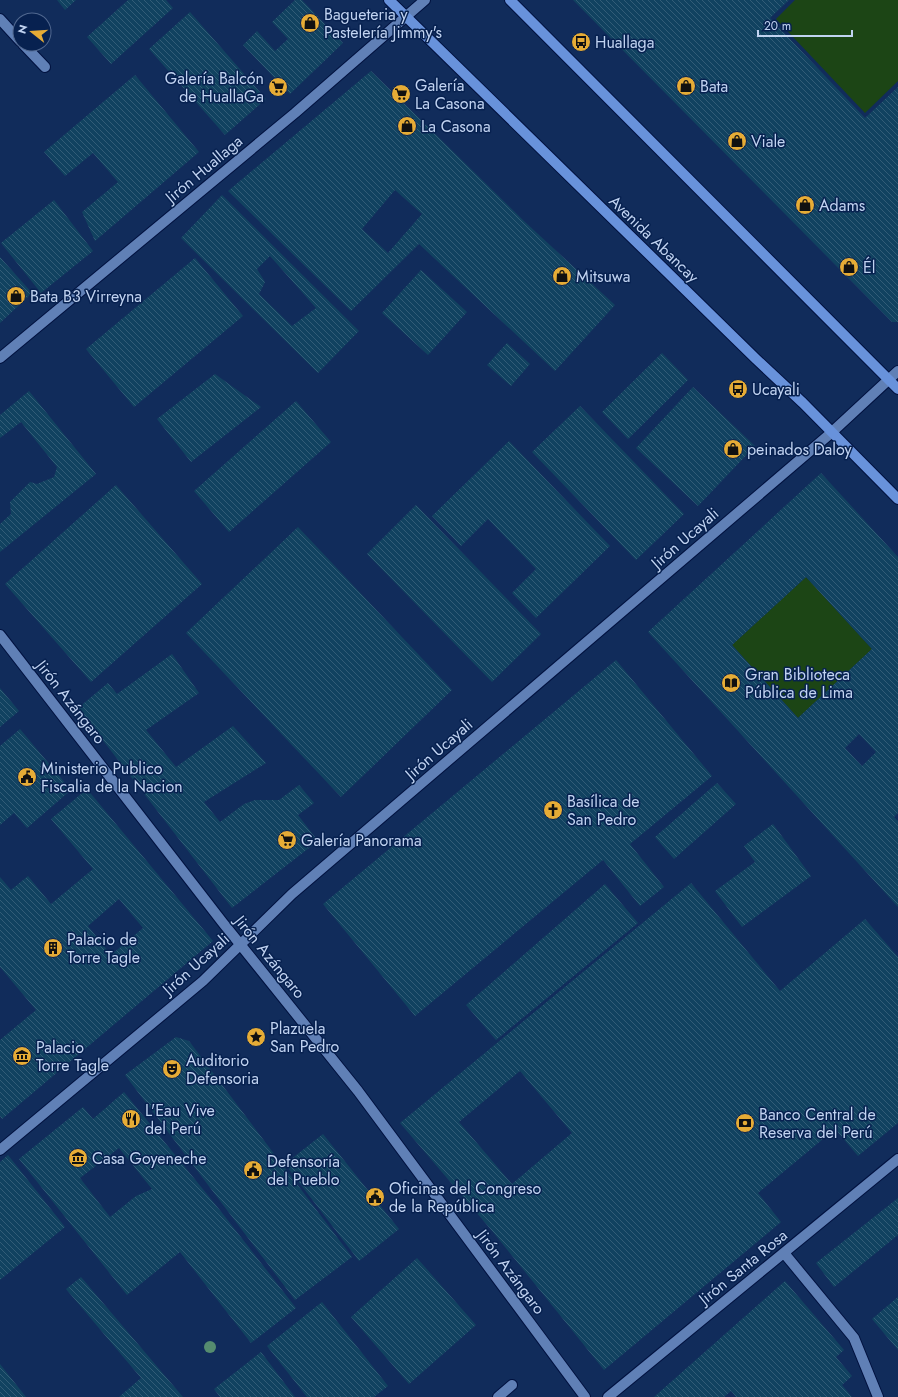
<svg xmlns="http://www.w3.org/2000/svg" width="898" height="1397" font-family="Jost,sans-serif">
	<defs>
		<pattern id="building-back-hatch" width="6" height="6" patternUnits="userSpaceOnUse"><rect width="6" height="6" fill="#114260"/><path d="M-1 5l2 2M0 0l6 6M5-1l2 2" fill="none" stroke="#325c77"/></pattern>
	</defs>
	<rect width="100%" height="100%" fill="#112c5b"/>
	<path fill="#1c4515" d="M795 0H898V81L865 113 776 19Z
		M806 577 872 649 798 718 732 645Z"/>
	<path fill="url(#building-back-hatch)" fill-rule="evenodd" d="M57 0H76L65 10Z
		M128 0H166L173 8 111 64 87 37Z
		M295 0H302L343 43 290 94 243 45 257 31 275 51 288 39 272 22Z
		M573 0H789L770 18 865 118 898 87V322H892Z
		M190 12 266 99 225 135 149 49Z
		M371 71 525 222 615 305 555 371 419 244 351 311 228 191ZM395 190 422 214 388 253 362 229Z
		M135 75 199 152 95 241 82 212 118 182 93 153 65 176 44 152Z
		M222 195 359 331 318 373 181 238ZM270 256 316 308 292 326 259 294 265 282 257 269Z
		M54 200 93 251 41 293 1 243Z
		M0 257 32 293 0 323Z
		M195 258 243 316 134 407 86 349Z
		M421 270 467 312 428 355 382 313Z
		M507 343 530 364 511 386 487 365Z
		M662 353 688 380 628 439 602 412Z
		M215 374 261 407 191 462 157 419Z
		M693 387 755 446 698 506 636 448Z
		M29 391 96 474 0 552V524L11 514 10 502 30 482 37 484 54 477 57 467 21 422 0 438V415Z
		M296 401 331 442 229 532 194 491Z
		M580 406 684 514 636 560 532 452Z
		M509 441 610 546 536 618 512 593 536 569 488 519 461 546 432 516Z
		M821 473 898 557V813L894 817 898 821V907L648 632ZM806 577 872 649 798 718 732 645ZM859 734 876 752 862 766 845 748Z
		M116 485 202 584 91 682 5 584Z
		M416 505 541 634 492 682 367 554Z
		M298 527 452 690 341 797 186 633Z
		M172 654 199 693 146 730 176 767 233 726 266 763 204 802 220 822 244 804 255 800H279L299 785 314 803 298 815 318 841 232 908 78 708 108 683 117 694Z
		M616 660 712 776 630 844 664 887 640 906 603 860 415 1016 323 904Z
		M0 688 19 711 0 727Z
		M20 729 71 790 27 828 14 813 0 825V746Z
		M717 783 736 804 674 859 655 837Z
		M87 789 213 941 2 1119 0 1116V1040L36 1010 0 967V877L11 890 28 876 51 904 93 869 51 819ZM119 899 143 928 111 955 88 926Z
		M773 824 811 876 742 927 715 891 755 862 744 846Z
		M691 883 780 991 865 919 898 957V1123L858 1156 835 1129 758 1193 781 1222 604 1370 493 1232 400 1123ZM520 1071 572 1133 512 1184 459 1122Z
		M605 884 638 923 496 1040 466 1005Z
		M176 1037 189 1041 352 1257 295 1300 125 1075Z
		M124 1092 219 1209 296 1308 251 1343 180 1252 127 1295 19 1159 83 1107 93 1119ZM119 1148 152 1189 136 1196 110 1217 80 1178Z
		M323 1134 399 1229 359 1261 285 1164Z
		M8 1155 65 1227 0 1280V1162Z
		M898 1198V1235L834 1287 816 1263Z
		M417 1258 476 1325 409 1384 351 1317Z
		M81 1277 183 1397H119L141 1378 66 1289Z
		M785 1281 844 1350 836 1357 852 1376 842 1385 852 1397H736L731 1391 724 1397H654Z
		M898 1297V1350L872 1319Z
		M322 1302 388 1386 374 1397H307L267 1346Z
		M261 1352 295 1397H220L214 1389Z
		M0 1364 26 1397H0Z"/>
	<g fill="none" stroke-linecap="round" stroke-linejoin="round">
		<g stroke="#00113f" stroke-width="12">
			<path id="minor" d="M0 19 20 41
				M23 44 45 67
				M0 358 295 113 425 0
				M0 635 223 923 358 1091 585 1397
				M0 1150 203 981 292 894 831 433 898 371
				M784 1253 854 1338 878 1397
				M498 1397 512 1385
				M608 1397 898 1159"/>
		</g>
		<g stroke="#00113f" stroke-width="12">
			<path id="major" d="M389 0 756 359 803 403 898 499
				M510 0 898 389"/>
		</g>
		<use href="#minor" stroke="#6080b6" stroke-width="10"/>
		<use href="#major" stroke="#6892db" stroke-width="10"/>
	</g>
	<circle fill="#558c6f" cx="210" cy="1347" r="6"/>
	<defs>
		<g id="shop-disc" transform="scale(1)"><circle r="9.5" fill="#e6ac36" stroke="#072150"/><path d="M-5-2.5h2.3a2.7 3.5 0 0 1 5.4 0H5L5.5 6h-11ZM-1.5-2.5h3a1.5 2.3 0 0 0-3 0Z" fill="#111"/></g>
		<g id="bus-disc" transform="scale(1)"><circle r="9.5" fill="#e6ac36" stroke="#072150"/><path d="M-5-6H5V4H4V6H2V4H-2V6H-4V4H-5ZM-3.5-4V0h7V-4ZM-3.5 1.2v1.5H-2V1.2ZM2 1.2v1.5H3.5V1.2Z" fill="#111"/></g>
		<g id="supermarket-disc" transform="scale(1)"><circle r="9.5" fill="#e6ac36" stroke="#072150"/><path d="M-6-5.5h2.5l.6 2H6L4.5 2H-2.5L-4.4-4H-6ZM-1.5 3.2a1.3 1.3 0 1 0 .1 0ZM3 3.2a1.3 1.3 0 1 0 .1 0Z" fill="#111"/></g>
		<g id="library-disc" transform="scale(1)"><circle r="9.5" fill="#e6ac36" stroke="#072150"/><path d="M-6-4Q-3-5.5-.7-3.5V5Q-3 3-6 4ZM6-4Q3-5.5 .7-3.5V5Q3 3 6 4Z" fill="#111"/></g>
		<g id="civic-disc" transform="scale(1)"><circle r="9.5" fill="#e6ac36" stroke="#072150"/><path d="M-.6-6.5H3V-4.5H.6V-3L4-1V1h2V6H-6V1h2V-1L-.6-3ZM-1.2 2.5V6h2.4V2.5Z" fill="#111"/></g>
		<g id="church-disc" transform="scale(1)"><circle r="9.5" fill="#e6ac36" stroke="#072150"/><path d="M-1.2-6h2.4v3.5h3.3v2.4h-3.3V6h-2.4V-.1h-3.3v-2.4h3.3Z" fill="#111"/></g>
		<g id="building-disc" transform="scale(1)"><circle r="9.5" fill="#e6ac36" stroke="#072150"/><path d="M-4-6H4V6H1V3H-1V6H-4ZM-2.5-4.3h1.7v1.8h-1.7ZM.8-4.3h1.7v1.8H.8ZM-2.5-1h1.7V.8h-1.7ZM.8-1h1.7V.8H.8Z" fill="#111"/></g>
		<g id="sight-disc" transform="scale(1)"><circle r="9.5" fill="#e6ac36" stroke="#072150"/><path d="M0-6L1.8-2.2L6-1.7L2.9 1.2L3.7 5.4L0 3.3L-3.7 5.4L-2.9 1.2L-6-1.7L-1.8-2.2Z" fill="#111"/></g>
		<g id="museum-disc" transform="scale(1)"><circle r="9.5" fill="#e6ac36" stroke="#072150"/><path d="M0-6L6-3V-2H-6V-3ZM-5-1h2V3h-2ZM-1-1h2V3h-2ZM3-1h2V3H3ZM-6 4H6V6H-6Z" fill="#111"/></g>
		<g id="theatre-disc" transform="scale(1)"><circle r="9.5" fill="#e6ac36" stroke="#072150"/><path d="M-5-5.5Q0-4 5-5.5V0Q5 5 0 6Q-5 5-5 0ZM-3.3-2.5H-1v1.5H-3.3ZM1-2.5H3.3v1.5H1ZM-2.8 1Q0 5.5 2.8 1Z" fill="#111"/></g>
		<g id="restaurant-disc" transform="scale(1)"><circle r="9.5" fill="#e6ac36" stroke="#072150"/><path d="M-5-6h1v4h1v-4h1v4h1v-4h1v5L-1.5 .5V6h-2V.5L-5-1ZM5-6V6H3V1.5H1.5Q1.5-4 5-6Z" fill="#111"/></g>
		<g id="bank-disc" transform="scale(1)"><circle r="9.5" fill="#e6ac36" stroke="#072150"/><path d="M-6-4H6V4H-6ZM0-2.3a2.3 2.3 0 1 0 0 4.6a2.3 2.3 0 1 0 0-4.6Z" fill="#111"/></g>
	</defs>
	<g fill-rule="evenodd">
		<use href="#shop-disc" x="310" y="23"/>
		<use href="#bus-disc" x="581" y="42"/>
		<use href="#shop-disc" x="686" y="86"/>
		<use href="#supermarket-disc" x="278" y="87"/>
		<use href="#supermarket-disc" x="401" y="94"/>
		<use href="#shop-disc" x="407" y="126"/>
		<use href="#shop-disc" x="737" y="141"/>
		<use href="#shop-disc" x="805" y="205"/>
		<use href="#shop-disc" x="849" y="267"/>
		<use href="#shop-disc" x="562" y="276"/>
		<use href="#shop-disc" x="16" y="296"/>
		<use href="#bus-disc" x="738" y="389"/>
		<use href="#shop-disc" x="733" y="449"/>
		<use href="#library-disc" x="731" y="683"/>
		<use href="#civic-disc" x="27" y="777"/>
		<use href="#church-disc" x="553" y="810"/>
		<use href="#supermarket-disc" x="287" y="840"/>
		<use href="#building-disc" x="53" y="948"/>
		<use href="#sight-disc" x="256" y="1037"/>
		<use href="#museum-disc" x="22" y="1056"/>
		<use href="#theatre-disc" x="172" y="1069"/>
		<use href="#restaurant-disc" x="131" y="1119"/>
		<use href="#bank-disc" x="745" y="1123"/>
		<use href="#museum-disc" x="78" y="1158"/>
		<use href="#civic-disc" x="253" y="1170"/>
		<use href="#civic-disc" x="375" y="1197"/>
	</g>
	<g text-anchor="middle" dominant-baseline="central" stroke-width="3" stroke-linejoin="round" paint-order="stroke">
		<g font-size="16" fill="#c1d3f1" stroke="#072150" text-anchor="start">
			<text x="324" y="14">Bagueteria y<tspan x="324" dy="18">Pastelería Jimmy's</tspan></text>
			<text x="595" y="42">Huallaga</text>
			<text x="264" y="78" text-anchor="end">Galería Balcón<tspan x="264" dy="18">de HuallaGa</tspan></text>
			<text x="415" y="85">Galería<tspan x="415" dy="18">La Casona</tspan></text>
			<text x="700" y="86">Bata</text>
			<text x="421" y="126">La Casona</text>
			<text x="751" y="141">Viale</text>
			<text x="819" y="205">Adams</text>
			<text x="863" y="267">Él</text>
			<text x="576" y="276">Mitsuwa</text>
			<text x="30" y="296">Bata B3 Virreyna</text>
			<text x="752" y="389">Ucayali</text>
			<text x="747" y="449">peinados Daloy</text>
			<text x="745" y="674">Gran Biblioteca<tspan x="745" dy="18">Pública de Lima</tspan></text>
			<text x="41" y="768">Ministerio Publico<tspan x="41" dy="18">Fiscalia de la Nacion</tspan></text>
			<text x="567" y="801">Basílica de<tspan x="567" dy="18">San Pedro</tspan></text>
			<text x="301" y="840">Galería Panorama</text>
			<text x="67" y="939">Palacio de<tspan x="67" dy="18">Torre Tagle</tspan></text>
			<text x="270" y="1028">Plazuela<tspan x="270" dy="18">San Pedro</tspan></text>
			<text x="36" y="1047">Palacio<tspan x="36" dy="18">Torre Tagle</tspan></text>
			<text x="186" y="1060">Auditorio<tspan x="186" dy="18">Defensoria</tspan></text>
			<text x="145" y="1110">L'Eau Vive<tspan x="145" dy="18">del Perú</tspan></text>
			<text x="759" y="1114">Banco Central de<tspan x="759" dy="18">Reserva del Perú</tspan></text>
			<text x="92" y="1158">Casa Goyeneche</text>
			<text x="267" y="1161">Defensoría<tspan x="267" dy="18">del Pueblo</tspan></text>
			<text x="389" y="1188">Oficinas del Congreso<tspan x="389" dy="18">de la República</tspan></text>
		</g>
		<g font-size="16" fill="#c1d3f1" stroke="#072150">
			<text transform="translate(204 169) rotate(-40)">Jirón Huallaga</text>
			<text transform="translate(654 239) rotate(44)">Avenida Abancay</text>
			<text transform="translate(685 538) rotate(-41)">Jirón Ucayali</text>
			<text transform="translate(71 702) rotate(52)">Jirón Azángaro</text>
			<text transform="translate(439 749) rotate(-41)">Jirón Ucayali</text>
			<text transform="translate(270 957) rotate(51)">Jirón Azángaro</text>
			<text transform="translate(196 964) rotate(-42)">Jirón Ucayali</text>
			<text transform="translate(743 1267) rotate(-39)">Jirón Santa Rosa</text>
			<text transform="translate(511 1272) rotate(53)">Jirón Azángaro</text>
		</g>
	</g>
	<g transform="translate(32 32) rotate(287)"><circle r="19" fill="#072150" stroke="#516890"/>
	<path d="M0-3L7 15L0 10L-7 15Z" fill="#e6ac36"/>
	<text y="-6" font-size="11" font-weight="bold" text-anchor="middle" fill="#c1d3f1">N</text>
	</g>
	<path d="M758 30v6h94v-6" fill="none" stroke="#c1d3f1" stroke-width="2"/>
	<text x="764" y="30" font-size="12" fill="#c1d3f1" stroke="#072150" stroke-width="3" paint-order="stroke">20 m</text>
</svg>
